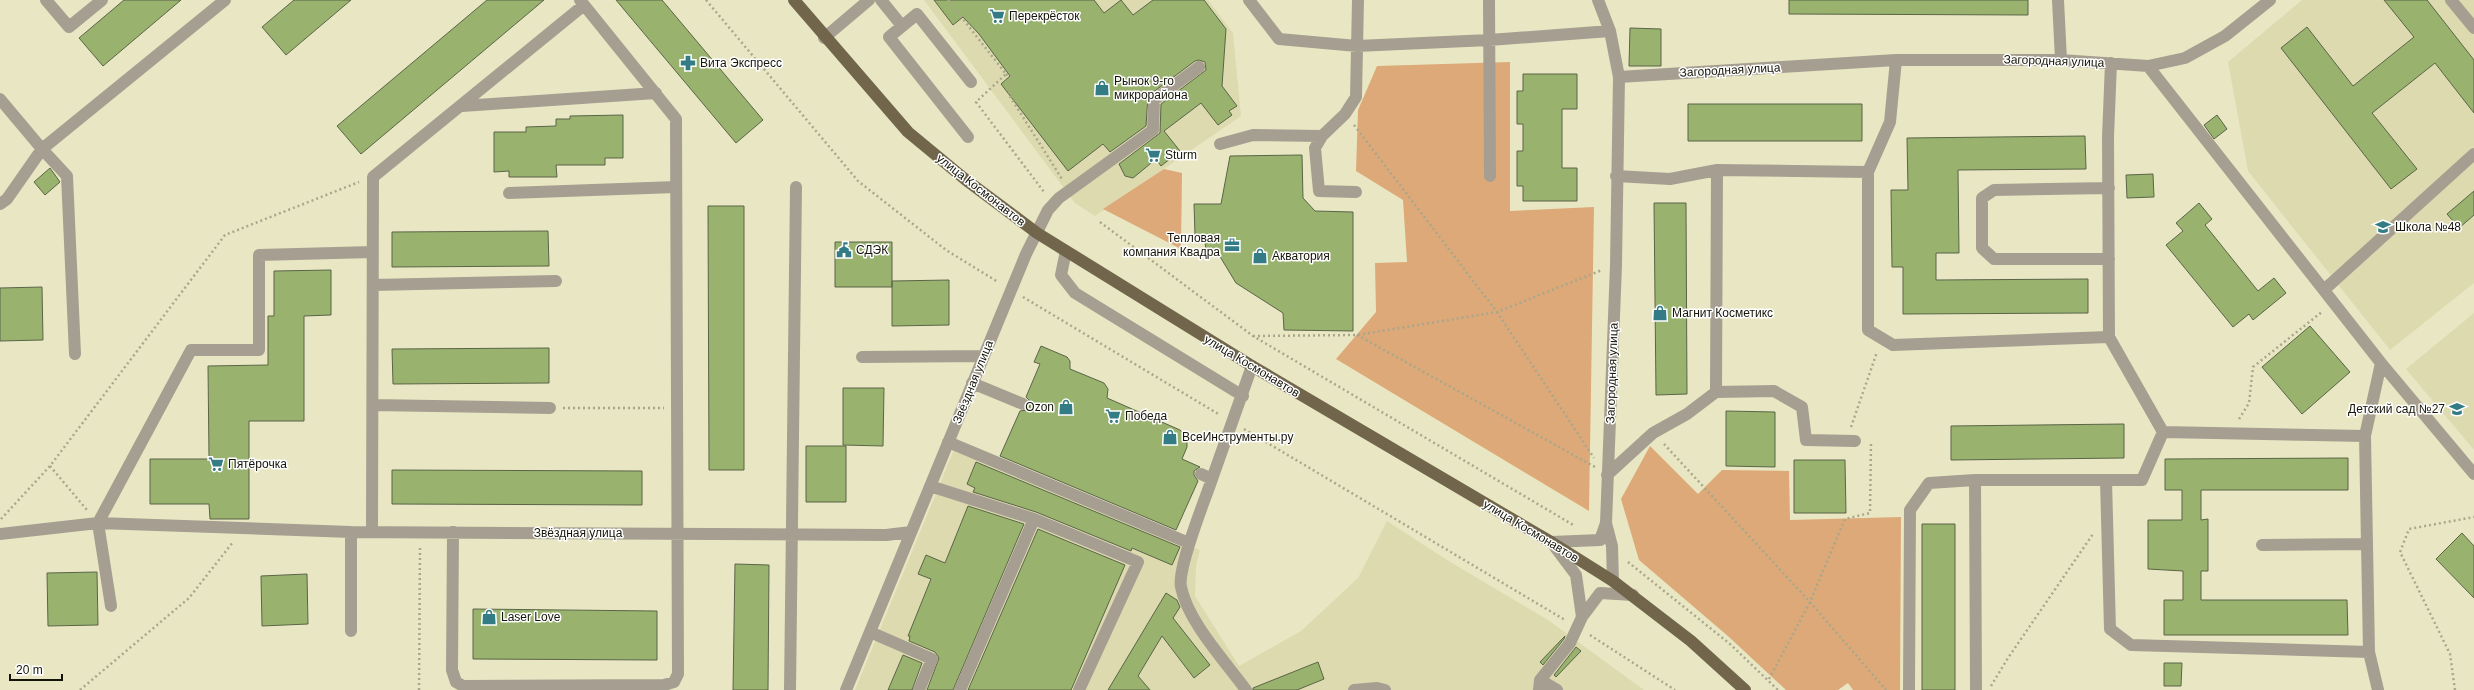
<svg xmlns="http://www.w3.org/2000/svg" width="2474" height="690" font-family="Helvetica,sans-serif">
	<rect width="100%" height="100%" fill="#e9e7c3"/>
	<path fill="#dddab0" d="M924 0H1208L1233 33 1241 116 1095 216 1075 203Z
		M2302 0H2474V283L2390 350 2248 171 2228 62Z
		M2474 313V450L2406 369Z
		M955 447 1200 550 1196 566 1195 596 1239 666 1301 631 1358 578 1387 521 1447 560 1548 620 1644 690H855Z"/>
	<path fill="#dda978" d="M1510 62V211L1594 207 1589 511 1336 359 1376 312 1375 263 1407 262 1403 200 1356 171 1358 110 1377 66Z
		M1164 169 1182 173 1181 249 1103 209Z
		M1650 446 1698 494 1722 470 1789 471 1790 520 1901 517 1900 690H1853L1848 683 1838 690H1786L1729 637 1639 560 1621 499Z"/>
	<path fill="#99b26e" stroke="#5a6548" d="M124 0H181L103 66 79 38Z
		M294 0H351L286 55 262 27Z
		M487 0H544L361 154 337 126Z
		M616 0H662L763 120 736 143Z
		M934 0H1094L1104 13 1121 0 1133 15 1153 0H1204L1226 29 1222 86 1237 106 1229 111 1232 115 1218 125 1201 103 1164 131 1180 151 1161 166 1156 159 1133 178 1125 176 1119 164 1160 133 1161 104 1206 70 1205 62 1199 60 1195 61 1148 96 1146 126 1110 152 1103 144 1068 171 1001 84 1010 76 979 34 963 17 953 25Z
		M1789 0H2028V15L1789 14Z
		M2384 0H2427L2474 60V113L2435 63 2372 113 2417 169 2391 189 2281 48 2307 27 2353 86 2414 37Z
		M1630 28 1661 29V66H1629Z
		M1523 74H1577V109H1562V168H1577V201H1523V186H1517V151H1523V124H1517V91H1523Z
		M1688 104H1862V141H1688Z
		M623 115V158H605V165H556L557 177H509V171L494 172V132H526V127L556 126V119H570V116Z
		M2217 115 2227 129 2214 139 2204 125Z
		M2085 136 2086 169 1958 170 1959 253H1936V280L2088 279V313L1903 314V267H1892L1891 190H1908L1907 138Z
		M1302 155 1303 198 1315 211 1353 212V331L1284 330 1283 313 1236 283 1216 250H1206L1204 235H1195L1194 204H1221L1230 156Z
		M50 168 60 182 45 195 34 182Z
		M2153 174 2154 197 2127 198 2126 175Z
		M2474 191V215L2459 228 2447 214Z
		M1654 203H1686L1687 394 1656 395Z
		M2199 203 2212 219 2205 225 2258 291 2274 278 2286 293 2253 320 2249 314 2233 327 2166 245 2183 231 2176 223Z
		M708 206H744V470H709Z
		M548 231 549 266 392 267V232Z
		M835 242H892V287H835Z
		M331 270V315L304 316V421H249V519H210L209 504H150V459H209L208 366 268 365V316H274V271Z
		M949 280V325L892 326V281Z
		M42 287 43 340 0 341V288Z
		M2310 326 2350 372 2302 414 2262 367Z
		M1041 346 1067 357 1070 361V369L1104 383 1108 389 1107 398 1180 430 1187 437V447L1182 459 1200 467 1194 471V475L1198 481 1176 530 1000 456 1020 411 1027 410 1030 406 1029 400 1026 397 1040 364 1034 362Z
		M549 348V383L393 384 392 349Z
		M843 388H884L883 446 843 445Z
		M1726 411 1775 412V467L1726 466Z
		M2124 424V458L1951 460V426Z
		M806 446H846V502H806Z
		M2348 458V490H2201V520L2208 519V571H2201V600H2347L2348 635H2164V600H2183V571L2148 569V520H2182V490H2165V459Z
		M1794 460H1845L1846 513H1794Z
		M976 462 1180 547 1172 565 1132 548 1131 551 1036 512 973 492 975 488 967 484Z
		M392 470 642 471V505L392 504Z
		M968 506 1024 524 953 690H927L939 658 935 652 909 641 910 636H908L931 579 918 574 926 555 945 563Z
		M1922 524H1955V690H1922Z
		M1038 529 1125 565 1071 690H968Z
		M2462 533 2474 546V598L2436 559Z
		M735 564 769 565 768 690H733Z
		M97 572 98 625 48 626 47 573Z
		M307 574 308 624 262 626 261 576Z
		M1166 593 1177 600 1180 607 1173 618 1210 665 1194 678 1162 636 1138 676 1150 690H1108Z
		M473 609 657 611V660L473 659Z
		M1565 636 1564 639 1543 665 1540 662Z
		M1576 647 1581 651 1556 677 1554 675Z
		M903 655 922 663 912 690H888Z
		M1318 662 1324 679 1297 690H1253V688Z
		M2164 663H2182L2181 686H2164Z"/>
	<g fill="none" stroke-linecap="round" stroke-linejoin="round">
		<path stroke="#a9a78b" stroke-width="2.5" stroke-dasharray="2 3" stroke-linecap="butt" d="M706 0 858 181 946 250 998 282
			M948 0 1006 74 976 102 1044 192
			M1006 74 1011 78 1009 95 1062 179
			M1354 125 1497 312 1594 458
			M1100 222 1253 336 1575 526
			M1023 297 1220 415
			M1357 335 1595 467
			M1253 336 1357 335 1497 312 1602 270
			M563 408H664
			M2239 419 2249 403 2253 367 2323 311
			M1851 427 1877 352
			M1244 429 1565 620
			M1664 444 1810 602 1886 690
			M50 466 87 510
			M1 519 50 466 225 235 359 182
			M1628 562 1730 644 1778 690
			M1590 635 1675 690
			M1769 679 1810 602 1845 519 1870 513 1871 444
			M1991 686 2008 658 2093 534
			M80 690 189 598 233 542
			M419 690 420 547
			M2455 690 2450 654 2400 552 2409 529 2474 517"/>
		<path stroke="#a69f91" stroke-width="12" d="M46 0 69 27 102 0
			M881 0 902 26
			M1249 0 1279 39 1357 46 1489 40 1610 31
			M1489 0 1490 176
			M1598 0 1610 31 1619 77
			M2058 0 2061 60
			M2451 0 2474 28
			M824 38 869 0
			M2148 66 2381 363 2365 436 2369 652 2378 690
			M0 99 42 149 225 0
			M462 106 656 93
			M1322 136 1315 148 1319 191 1356 192
			M968 137 889 37 917 14 971 82
			M1220 144 1253 135 1322 136 1345 114 1356 97 1358 0
			M1868 172V330L1893 345 2109 337
			M1616 176 1670 179 1717 170 1868 172 1890 122 1896 60
			M2109 188 1994 190 1982 198V248L1994 259H2109
			M509 193 676 187
			M0 204 7 199 42 149 67 176 75 354
			M1066 251 1061 275 1075 293 1243 396
			M373 285 556 281
			M2325 289 2474 154
			M862 357 984 356
			M2381 363 2474 474
			M972 383 1023 404
			M1716 392 1774 391 1802 407 1806 440 1855 441
			M373 405 550 408
			M2163 432 2365 436
			M948 442 1189 543
			M1201 474 1212 479C1205 500 1177 568 1181 587 1188 622 1225 661 1246 690
			M1607 475 1653 433 1687 414 1716 392 1717 170
			M1212 479 1252 366
			M2106 480 2110 629 2131 645 2369 652
			M930 486 1034 519 1138 562 1079 690
			M1606 523 1612 546 1613 581
			M351 532V631
			M372 532 373 177 584 5
			M453 532 452 670 456 682 463 686 664 685 674 682 678 674 676 119 580 0
			M0 534 98 523 351 532 886 535 911 532
			M1551 542 1600 540 1606 523 1616 265 1619 77 1896 60H2061L2148 66 2185 58 2225 36 2270 0
			M1552 543 1576 575 1582 617
			M2262 545 2367 544
			M111 606 98 523 191 350H259V255L373 252
			M870 632 932 659 919 690
			M1540 680 1557 690
			M790 690 796 187
			M846 690 1026 254 1048 210 1059 198 1153 130 1154 100 1199 67
			M960 690 1034 519
			M1354 690 1377 688 1385 690
			M1539 690 1540 680 1570 643 1582 617 1600 593 1633 595
			M1909 690 1910 510 1929 483 1975 480
			M1976 690 1975 480H2142L2163 432 2109 337 2108 137 2111 63"/>
		<path stroke="#71654c" stroke-width="12" d="M794 0 908 132 966 180 1037 233 1252 366 1551 542 1613 581 1691 641 1745 690"/>
	</g>
	<defs>
		<g id="supermarket-bare" transform="scale(1.2)"><path d="M-6-5.5h2.5l.6 2H6L4.5 2H-2.5L-4.4-4H-6ZM-1.5 3.2a1.3 1.3 0 1 0 .1 0ZM3 3.2a1.3 1.3 0 1 0 .1 0Z" fill="#347c85" stroke="#fff" stroke-width="2.5" paint-order="stroke"/></g>
		<g id="pharmacy-bare" transform="scale(1.2)"><path d="M-2-6h4v4h4v4h-4v4h-4v-4h-4v-4h4Z" fill="#347c85" stroke="#fff" stroke-width="2.5" paint-order="stroke"/></g>
		<g id="shop-bare" transform="scale(1.2)"><path d="M-5-2.5h2.3a2.7 3.5 0 0 1 5.4 0H5L5.5 6h-11ZM-1.5-2.5h3a1.5 2.3 0 0 0-3 0Z" fill="#347c85" stroke="#fff" stroke-width="2.5" paint-order="stroke"/></g>
		<g id="school-bare" transform="scale(1.2)"><path d="M0-5L7-2L0 1L-7-2ZM-4 1L0 2.5L4 1V4Q0 6-4 4Z" fill="#347c85" stroke="#fff" stroke-width="2.5" paint-order="stroke"/></g>
		<g id="office-bare" transform="scale(1.2)"><path d="M-6-3h4V-5.5h4V-3h4V5H-6ZM-1-4.5V-3h2v-1.5ZM-6 0V1H6V0Z" fill="#347c85" stroke="#fff" stroke-width="2.5" paint-order="stroke"/></g>
		<g id="civic-bare" transform="scale(1.2)"><path d="M-.6-6.5H3V-4.5H.6V-3L4-1V1h2V6H-6V1h2V-1L-.6-3ZM-1.2 2.5V6h2.4V2.5Z" fill="#347c85" stroke="#fff" stroke-width="2.5" paint-order="stroke"/></g>
	</defs>
	<g fill-rule="evenodd">
		<use href="#supermarket-bare" x="997" y="16"/>
		<use href="#pharmacy-bare" x="688" y="63"/>
		<use href="#shop-bare" x="1102" y="88"/>
		<use href="#supermarket-bare" x="1153" y="155"/>
		<use href="#school-bare" x="2383" y="227"/>
		<use href="#office-bare" x="1232" y="245"/>
		<use href="#civic-bare" x="844" y="250"/>
		<use href="#shop-bare" x="1260" y="256"/>
		<use href="#shop-bare" x="1660" y="313"/>
		<use href="#shop-bare" x="1066" y="407"/>
		<use href="#school-bare" x="2457" y="409"/>
		<use href="#supermarket-bare" x="1113" y="416"/>
		<use href="#shop-bare" x="1170" y="437"/>
		<use href="#supermarket-bare" x="216" y="464"/>
		<use href="#shop-bare" x="489" y="617"/>
	</g>
	<g text-anchor="middle" dominant-baseline="central" stroke-width="3" stroke-linejoin="round" paint-order="stroke">
		<g font-size="12" fill="#151408" stroke="#fff" text-anchor="start">
			<text x="1009" y="16">Перекрёсток</text>
			<text x="700" y="63">Вита Экспресс</text>
			<text x="1114" y="81">Рынок 9-го<tspan x="1114" dy="14">микрорайона</tspan></text>
			<text x="1165" y="155">Sturm</text>
			<text x="2395" y="227">Школа №48</text>
			<text x="1220" y="238" text-anchor="end">Тепловая<tspan x="1220" dy="14">компания Квадра</tspan></text>
			<text x="856" y="250">СДЭК</text>
			<text x="1272" y="256">Акватория</text>
			<text x="1672" y="313">Магнит Косметикс</text>
			<text x="1054" y="407" text-anchor="end">Ozon</text>
			<text x="2445" y="409" text-anchor="end">Детский сад №27</text>
			<text x="1125" y="416">Победа</text>
			<text x="1182" y="437">ВсеИнструменты.ру</text>
			<text x="228" y="464">Пятёрочка</text>
			<text x="501" y="617">Laser Love</text>
		</g>
		<g font-size="12" fill="#151408" stroke="#fff">
			<text transform="translate(2054 61) rotate(2)">Загородная улица</text>
			<text transform="translate(1730 70) rotate(-3)">Загородная улица</text>
			<text transform="translate(981 190) rotate(38)">улица Космонавтов</text>
			<text transform="translate(1252 366) rotate(31)">улица Космонавтов</text>
			<text transform="translate(1612 373) rotate(-88)">Загородная улица</text>
			<text transform="translate(973 382) rotate(-68)">Звёздная улица</text>
			<text transform="translate(1531 531) rotate(31)">улица Космонавтов</text>
			<text x="578" y="533">Звёздная улица</text>
		</g>
	</g>
	<path d="M10 674v6h52v-6" fill="none" stroke="#151408" stroke-width="2"/>
	<text x="16" y="674" font-size="12" fill="#151408" stroke="#ffffff" stroke-width="3" paint-order="stroke">20 m</text>
</svg>
